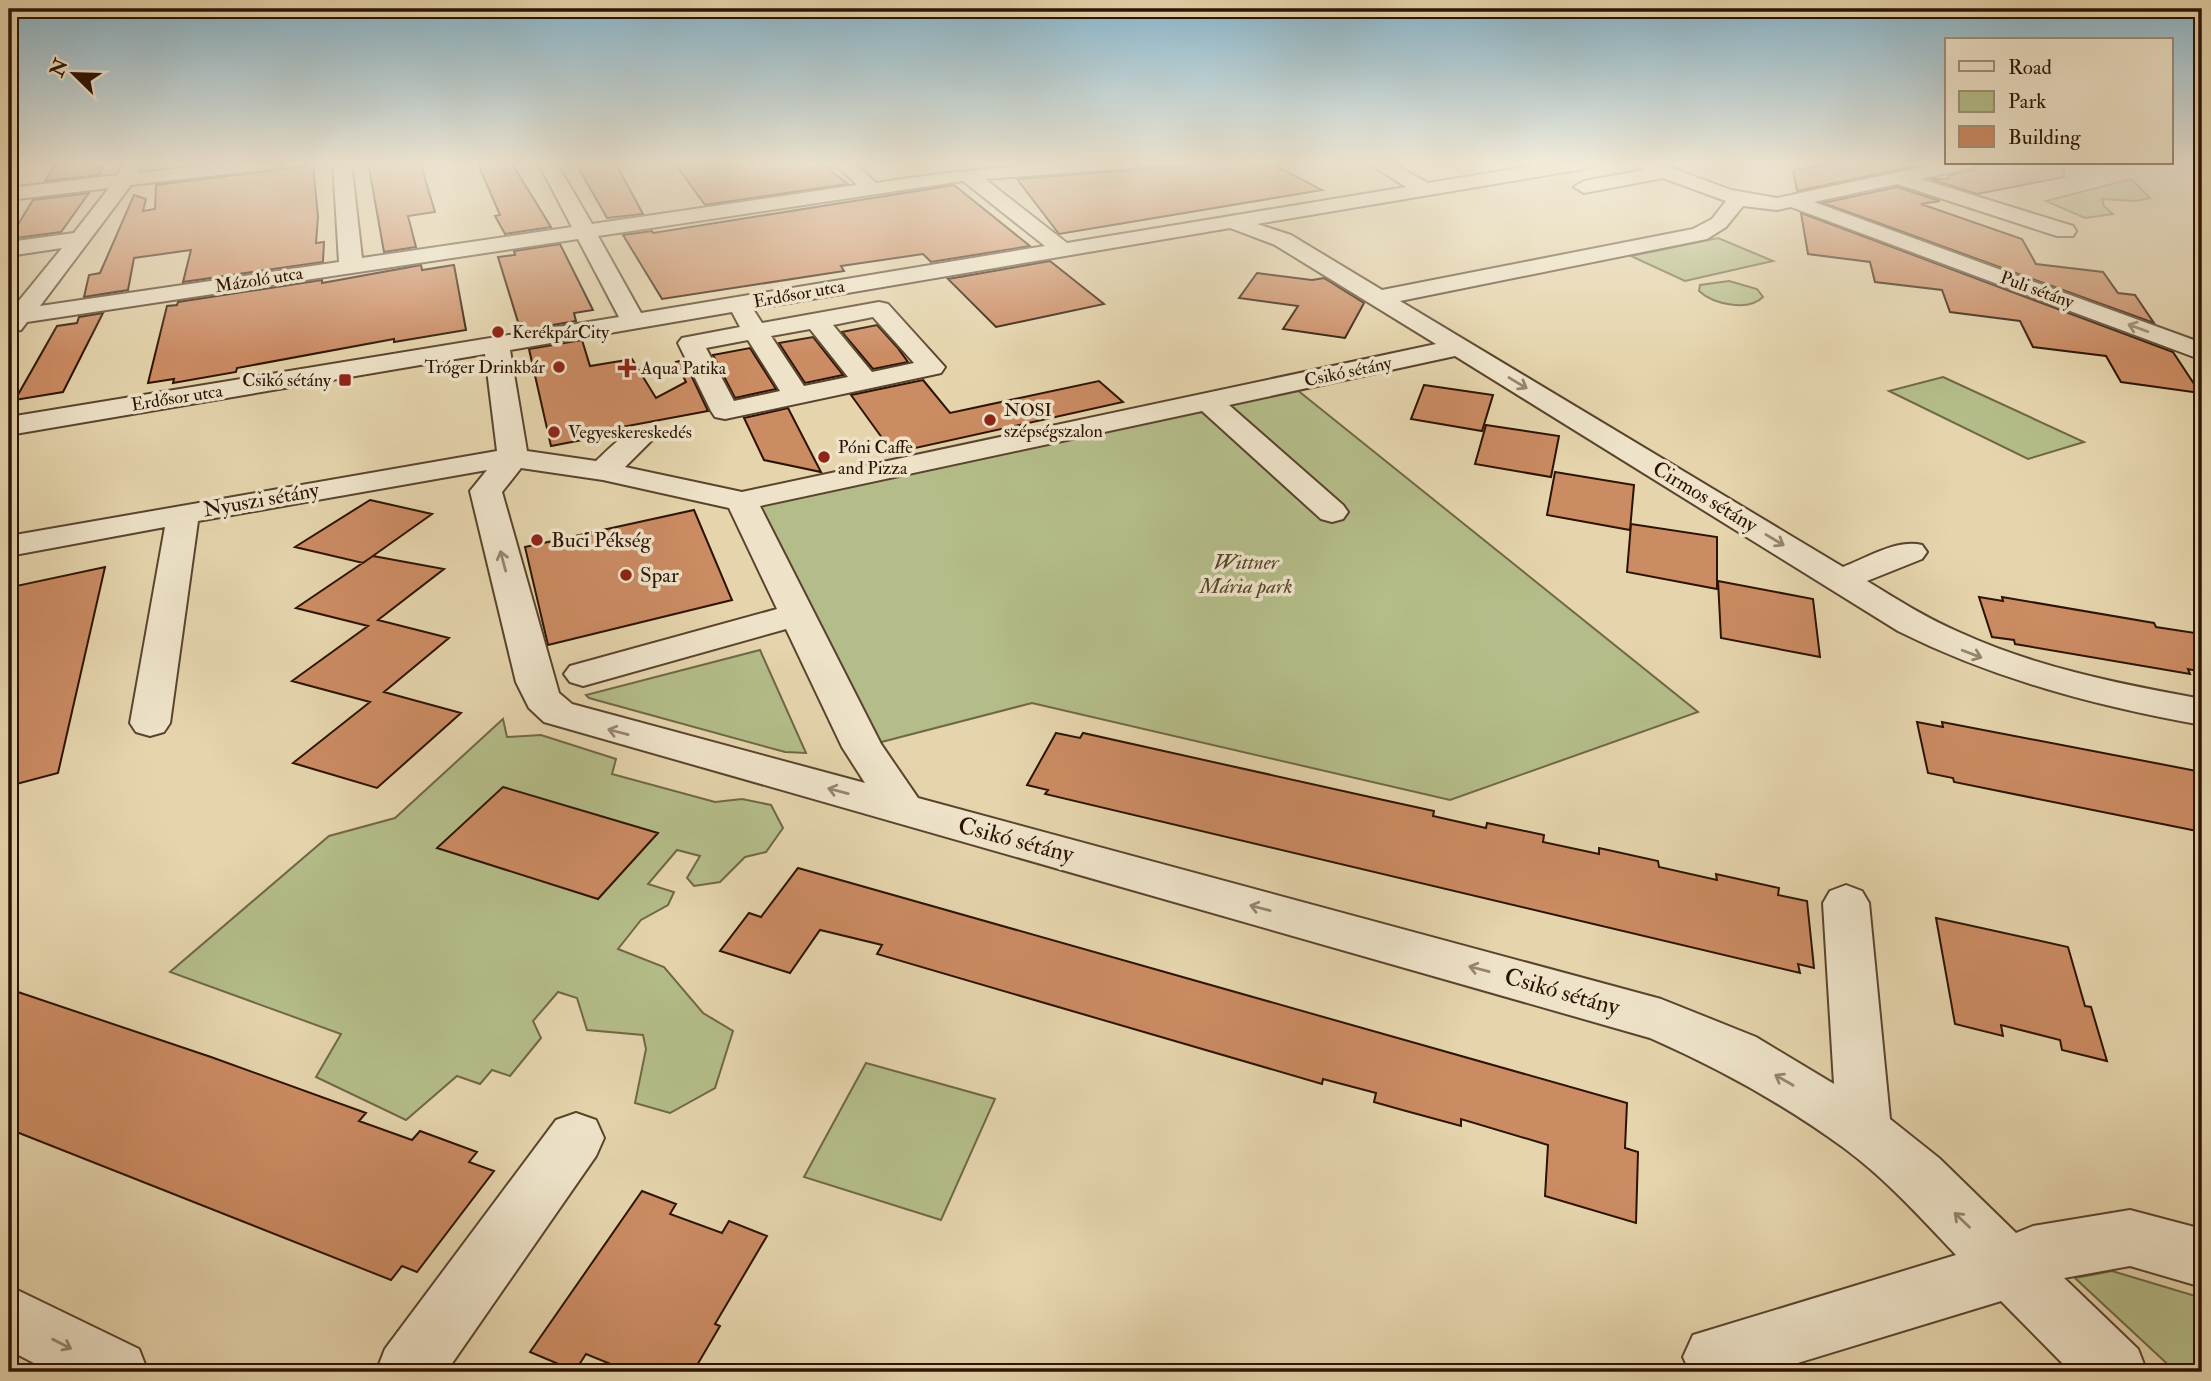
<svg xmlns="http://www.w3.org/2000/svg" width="2211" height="1381" font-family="'IM FELL Double Pica',serif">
	<rect width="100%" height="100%" fill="#e5d4ac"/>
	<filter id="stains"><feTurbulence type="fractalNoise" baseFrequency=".00286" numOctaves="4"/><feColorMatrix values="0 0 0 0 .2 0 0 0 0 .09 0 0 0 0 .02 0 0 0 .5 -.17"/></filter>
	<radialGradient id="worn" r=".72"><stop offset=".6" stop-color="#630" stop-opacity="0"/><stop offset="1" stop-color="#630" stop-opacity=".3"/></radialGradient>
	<path fill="#b4bd89" stroke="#706846" stroke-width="2" d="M2131 179 2150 198 2136 201 2102 199 2104 206 2113 214 2085 218 2046 201Z
		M1718 238 1773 261 1685 281 1631 256Z
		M1729 281 1757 289 1763 297C1748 312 1713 304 1699 291L1700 285Z
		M1943 377 2084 442 2028 459 1889 391Z
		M1291 385 1698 712 1450 800 1032 703 862 747 742 501Z
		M760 650 806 753 785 752 589 698 586 695Z
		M503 719 507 737 541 735 616 759 612 774 715 802 742 799 771 805 783 828 766 852 745 857 720 882 694 886 687 878 700 856 677 850 648 884 674 892 668 905 641 920 618 949 664 967 703 1013 733 1031 715 1088 670 1113 635 1103 646 1049 643 1035 587 1030 577 998 558 992 533 1021 541 1038 510 1076 492 1070 480 1084 457 1076 406 1120 316 1077 341 1034 170 972 329 836 395 818Z
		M866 1063 995 1099 941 1220 804 1177Z
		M2112 1271 2202 1298V1372H2176L2075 1278Z"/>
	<path fill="#cb8b63" stroke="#2c1303" stroke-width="2" d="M57 162H99L98 168 103 167 99 175 45 181Z
		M368 162H420L435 212 408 216 416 247 384 252Z
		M477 162H511L551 227 505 234 495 216 500 215Z
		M575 162H615L643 214 607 218Z
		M674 162H820L848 184 705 205Z
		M1229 162H1269L1322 190 1059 234 1017 179Z
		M1845 162H1897L1912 167 1797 191 1793 170Z
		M1978 163H2063L2064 177 1977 194 1931 179H1948L1949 175 1974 170Z
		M313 165 318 217 316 243 324 242 323 262 183 282 191 250 134 258 128 290 84 297 89 275 100 273 134 195 146 199 143 211 155 209 156 185Z
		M954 185 1030 246 931 262 923 254 841 266 844 271 662 299 623 235 652 231 653 233Z
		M1897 187 1940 201 1921 204 2022 239 2036 264 2103 272 2118 293 2135 295 2154 323 1823 203Z
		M89 193 61 232 9 239 33 200Z
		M1801 213 2173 352 2200 393 2121 382 2106 356 2033 347 2020 321 1950 312 1942 290 1875 282 1870 262 1808 254Z
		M560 244 593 310 574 313 576 321 524 330 522 322H518L498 257 515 255 514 251Z
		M1050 261 1104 304 996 327 948 279Z
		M421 265 422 270 454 265 466 330 394 342V339L237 368 236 372 173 383 174 379 148 383 167 306 177 305 178 302 322 280V283Z
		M1257 273 1312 280 1324 278 1364 303 1345 338 1283 329 1298 306 1239 298Z
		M103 313 63 392 15 400 57 326 77 323 79 317Z
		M877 325 897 347 908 362 873 369 842 332Z
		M813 337 843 375 805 383 779 343Z
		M582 340 590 366 632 359 656 398 686 382 676 362 684 360 708 411 606 430 608 435 551 446 529 349Z
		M750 348 776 389 735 398 713 355Z
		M923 380 950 413 1099 381 1123 402 893 453 851 395Z
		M1424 385 1493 395 1482 431 1411 419Z
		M788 408 821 472 764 460 744 418Z
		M1486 425 1559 436 1551 477 1475 464Z
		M1555 472 1634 485 1630 530 1547 515Z
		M370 500 432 514 363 563 295 547Z
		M694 510 732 600 548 645 525 547Z
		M1631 524 1717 537V589L1627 572Z
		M373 556 444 569 378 620 449 638 384 692 461 713 377 788 293 763 370 702 292 681 368 626 296 608Z
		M105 567 58 773 9 786V608L16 586Z
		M1718 581 1813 599 1820 657 1721 638Z
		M1979 597 2003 601 2002 597 2154 623 2156 627 2202 634V672L2188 669 2190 674 2015 644 2014 640 1992 637Z
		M1917 722 1943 727 1942 722 2202 772V832L1954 782 1953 778 1928 773Z
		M1056 733 1080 738 1083 733 1379 799 1434 811 1433 816 1486 828 1487 823 1544 835 1543 842 1599 854V848L1658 861 1659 867 1717 880 1716 874 1779 888 1778 895 1807 901 1814 968 1798 964 1800 973 1045 794 1048 790 1027 785Z
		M503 787 604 817 658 833 598 899 437 848Z
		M798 868 1627 1103 1625 1148 1638 1152 1636 1223 1545 1196 1548 1145 1461 1119V1126L1406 1111 1374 1102 1376 1093 1323 1079 1322 1084 877 954 882 945 820 930 790 973 720 951 749 913 761 917Z
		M1936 918 2068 947 2085 1006 2091 1007 2107 1061 2062 1050 2060 1040 2001 1025 2003 1036 1955 1024Z
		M9 989 211 1057 366 1113 359 1121 412 1140 420 1131 477 1152 469 1162 494 1171 417 1272 402 1266 391 1280 9 1129Z
		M642 1191 676 1204 670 1214 722 1233 729 1221 767 1236 715 1324 720 1326 693 1372H630L586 1354 575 1371 530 1352Z"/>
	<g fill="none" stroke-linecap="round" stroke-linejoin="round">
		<g stroke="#5a432d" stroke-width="4">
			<path id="minor" d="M130 162 138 163 140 167 138 173 234 162H287L278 168 131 185 40 306 339 262 333 162H351L362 258 572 227 538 162H556L592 224 857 185 833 162H853L876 183C965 169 1052 162 1142 162L1133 168 985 179 1067 243 1406 187 1367 162H1389L1428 183 1557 162H1598L1589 168 1257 224 1291 235 1382 290 1693 229 1712 219 1726 201 1663 178 1584 193 1574 187 1584 181 1644 170 1632 162H1656L1731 190 1777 198 1946 162 1975 163 1973 167 1921 179 2073 226 2076 231 2073 236H2057L1897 184 1814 202 2202 343V360L1791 207 1777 210 1743 206 1726 227 1707 239 1400 301 1843 567C1867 558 1896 539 1922 545L1927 552 1922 559 1867 581C1898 600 1928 619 1961 633 2038 668 2120 684 2202 699V725C2096 706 1994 679 1898 631L1455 356 1229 405 1343 505 1348 512 1343 519 1332 522 1321 519 1202 411 760 506 881 744 918 798 1661 999 1756 1037 1834 1084 1823 903 1830 891 1846 885 1862 891 1869 903 1890 1119 1939 1158 2016 1233 2033 1226 2130 1210 2202 1229V1287L2130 1266 2064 1278 2138 1349 2147 1372H2071L2001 1301 1768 1372H1690L1683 1357 1693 1335 1956 1255C1921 1218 1886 1179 1844 1148 1784 1104 1718 1068 1650 1038L544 722 529 708 516 682 470 491 487 470 198 521 170 723 164 732 150 736 136 732 130 723 165 527 9 556V536L497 451 485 354 9 435V417L619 317 578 239 27 322 21 330 9 332V313L62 248 9 256V242L74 233 109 188 9 200V188L118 175 124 163ZM963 181 1045 246 641 313 598 236ZM1230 228 1275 245 1436 344 742 492 625 467 652 440 647 434C625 428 612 447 596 461L527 451 510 350 732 312 740 327 682 338 678 343 711 411 715 417 725 419 932 375 941 373 945 367 888 304 879 302 762 323 753 309ZM873 317 914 363 872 372 833 325ZM810 329 848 377 804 386 771 336ZM748 340 780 391 734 401 706 348ZM521 468 603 480 729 508 777 609 570 666 564 674 570 682 583 686 786 629 842 747 865 783 572 704 559 693 502 492Z
				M576 1113 596 1120 604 1138 596 1156 446 1372H376L385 1349 556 1120Z
				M9 1286 139 1349 148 1372H51L9 1350Z"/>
		</g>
		<use href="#minor" fill="#eee3c9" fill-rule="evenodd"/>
	</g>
	<defs><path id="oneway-shaft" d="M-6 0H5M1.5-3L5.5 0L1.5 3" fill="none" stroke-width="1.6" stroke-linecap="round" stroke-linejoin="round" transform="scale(1.75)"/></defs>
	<g stroke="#978570">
		<use href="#oneway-shaft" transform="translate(2138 328) rotate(-160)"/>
		<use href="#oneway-shaft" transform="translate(1518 383) rotate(31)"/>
		<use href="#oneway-shaft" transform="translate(1775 540) rotate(31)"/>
		<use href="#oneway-shaft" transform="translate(503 561) rotate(-105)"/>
		<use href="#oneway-shaft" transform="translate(1972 654) rotate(21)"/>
		<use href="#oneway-shaft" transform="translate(618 732) rotate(-165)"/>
		<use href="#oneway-shaft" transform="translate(838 791) rotate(-165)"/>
		<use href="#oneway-shaft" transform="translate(1260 908) rotate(-165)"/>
		<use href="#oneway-shaft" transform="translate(1479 969) rotate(-165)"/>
		<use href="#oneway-shaft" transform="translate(1784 1080) rotate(-150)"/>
		<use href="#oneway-shaft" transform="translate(1962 1220) rotate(-136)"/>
		<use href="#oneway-shaft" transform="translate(62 1344) rotate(27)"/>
	</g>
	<linearGradient id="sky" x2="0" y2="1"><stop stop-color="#87b6cd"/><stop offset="0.46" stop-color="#f3ecda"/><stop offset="1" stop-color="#f3ecda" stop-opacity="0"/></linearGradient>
	<rect width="2211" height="355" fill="url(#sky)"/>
	<g fill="#8f2418" stroke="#eee3c9" stroke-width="2.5">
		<circle cx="498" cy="332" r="7"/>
		<circle cx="559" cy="367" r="7"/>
		<path d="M623.5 357.5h7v7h7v7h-7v7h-7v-7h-7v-7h7z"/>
		<rect x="338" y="373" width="14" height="14" rx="3.5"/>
		<circle cx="990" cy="420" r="7"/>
		<circle cx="554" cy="432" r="7"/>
		<circle cx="824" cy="457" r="7"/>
		<circle cx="537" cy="540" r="7"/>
		<circle cx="626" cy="575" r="7"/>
	</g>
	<g text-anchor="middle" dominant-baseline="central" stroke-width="7" stroke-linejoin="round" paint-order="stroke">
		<g font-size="18" fill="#2c1303" stroke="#eee3c9">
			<text transform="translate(259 280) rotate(-9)">Mázoló utca</text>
			<text transform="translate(2037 290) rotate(20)">Puli sétány</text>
			<text transform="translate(799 294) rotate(-10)">Erdősor utca</text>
			<text transform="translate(1348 372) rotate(-12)">Csikó sétány</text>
			<text transform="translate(177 398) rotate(-9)">Erdősor utca</text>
		</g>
		<g font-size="18" fill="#2c1303" stroke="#eee3c9" text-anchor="start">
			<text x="512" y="332">KerékpárCity</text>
			<text x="545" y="367" text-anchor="end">Tróger Drinkbár</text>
			<text x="641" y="368">Aqua Patika</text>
			<text x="331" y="380" text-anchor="end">Csikó sétány</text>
			<text x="1004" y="410">NOSI<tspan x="1004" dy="21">szépségszalon</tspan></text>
			<text x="568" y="432">Vegyeskereskedés</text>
			<text x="838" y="447">Póni Caffe<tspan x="838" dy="21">and Pizza</tspan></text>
		</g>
		<g font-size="21" fill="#2c1303" stroke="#eee3c9">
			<text transform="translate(1705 497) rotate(31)">Cirmos sétány</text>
			<text transform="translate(261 500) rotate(-10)">Nyuszi sétány</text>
		</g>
		<g font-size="21" fill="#2c1303" stroke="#eee3c9" text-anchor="start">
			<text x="551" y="540">Buci Pékség</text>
			<text x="640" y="575">Spar</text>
		</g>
		<g font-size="21" font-style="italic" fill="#55462b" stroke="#eee3c9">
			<text x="1246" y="562">Wittner<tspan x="1246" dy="24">Mária park</tspan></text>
		</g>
		<g font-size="24" fill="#2c1303" stroke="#eee3c9">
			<text transform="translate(1016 840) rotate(15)">Csikó sétány</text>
			<text transform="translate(1562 992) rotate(16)">Csikó sétány</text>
		</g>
	</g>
	<rect width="2211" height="1381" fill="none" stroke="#e5d4ac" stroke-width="35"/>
	<rect x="10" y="10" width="2190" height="1360" fill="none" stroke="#2c1303" stroke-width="3.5"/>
	<rect x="18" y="18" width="2176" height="1346" fill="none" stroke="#2c1303" stroke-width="2"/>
	<rect x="1945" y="38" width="228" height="126" fill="#eee3c9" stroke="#a0907a" stroke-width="2"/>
	<rect x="1959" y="61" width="35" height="10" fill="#eee3c9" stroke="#a0907a" stroke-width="2"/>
	<text x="2008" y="74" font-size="21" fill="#2c1303">Road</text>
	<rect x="1959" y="91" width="35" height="21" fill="#b4bd89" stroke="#a0907a" stroke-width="2"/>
	<text x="2008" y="108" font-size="21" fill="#2c1303">Park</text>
	<rect x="1959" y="126" width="35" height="21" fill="#cb8b63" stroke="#a0907a" stroke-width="2"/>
	<text x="2008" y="144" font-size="21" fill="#2c1303">Building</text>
	<g transform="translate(74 74) rotate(293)" stroke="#eee3c9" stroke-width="5" paint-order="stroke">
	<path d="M0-5L12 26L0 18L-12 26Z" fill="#2c1303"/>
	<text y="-10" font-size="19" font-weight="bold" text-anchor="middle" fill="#2c1303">N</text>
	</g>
	<rect width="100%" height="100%" filter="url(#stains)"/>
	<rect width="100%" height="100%" fill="url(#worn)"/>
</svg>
